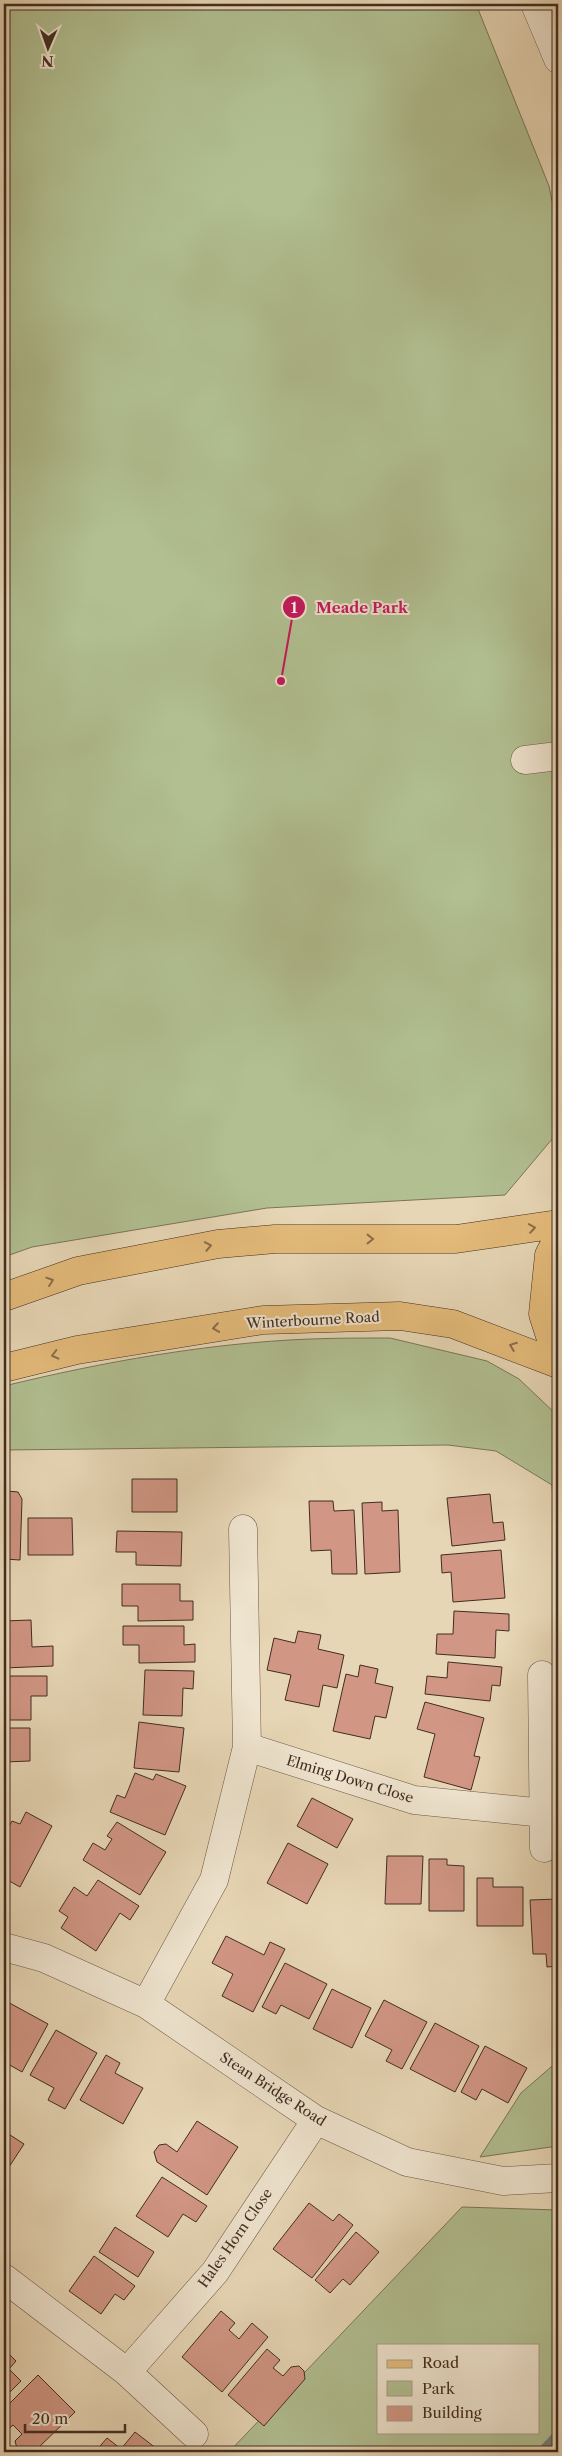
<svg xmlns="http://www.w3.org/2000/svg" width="562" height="2456" font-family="'Libre Caslon Text',serif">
	<rect width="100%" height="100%" fill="#e7d6b5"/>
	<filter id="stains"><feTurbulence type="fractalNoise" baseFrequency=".004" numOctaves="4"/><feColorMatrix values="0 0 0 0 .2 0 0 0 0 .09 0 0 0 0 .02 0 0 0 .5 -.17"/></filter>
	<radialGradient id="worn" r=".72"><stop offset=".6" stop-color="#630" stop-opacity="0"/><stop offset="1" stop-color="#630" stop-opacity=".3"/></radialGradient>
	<path fill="#b1bf91" stroke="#7a765a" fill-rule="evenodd" d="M4 4H476L549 186 558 230V1132L505 1195 267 1208 32 1247 4 1257Z
		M390 1338 487 1361 519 1379 558 1416V1583L552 1485 496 1451 448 1445 4 1450V1386C103 1362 208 1343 310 1339 337 1338 363 1338 390 1338Z
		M558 2061V2146L480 2157 521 2093Z
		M462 2207 558 2210V2452H229ZM378 2345H538V2432H378Z"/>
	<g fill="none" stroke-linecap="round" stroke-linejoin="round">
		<path stroke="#777f7c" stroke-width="10" d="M542 2452 558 2435"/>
	</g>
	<path fill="#d19684" stroke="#422d22" d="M132 1479H177V1512H132Z
		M7 1491 18 1492 22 1499 20 1560 4 1559V1494Z
		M490 1494 493 1523 503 1522 505 1540 452 1546 447 1498Z
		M309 1501H333L334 1511 354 1510 357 1574H332L331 1550 311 1551Z
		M382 1502V1511L398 1510 400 1572 365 1574 362 1503Z
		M28 1518H72L73 1555H28Z
		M117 1531 182 1532 181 1566 136 1565V1552H116Z
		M501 1550 505 1598 453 1602 451 1572 442 1573 441 1555Z
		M122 1584H180V1601H193V1620L138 1621V1606H122Z
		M454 1611 509 1614V1631L496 1630 495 1658 436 1654 437 1634H453Z
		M31 1620 32 1647 53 1646V1666L4 1668V1621Z
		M123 1626H184V1645L195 1644V1662L139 1663V1645H123Z
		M298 1631 321 1635 318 1649 344 1655 337 1688 323 1685 319 1707 285 1700 291 1675 267 1670 274 1638 295 1643Z
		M448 1662 502 1667 500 1686 492 1685 490 1701 425 1694 427 1676 447 1678Z
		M360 1665 378 1669 375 1683 393 1687 386 1718 375 1716 370 1739 333 1731 346 1674 358 1677Z
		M145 1670 194 1671 193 1689 183 1688 182 1716 143 1715Z
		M4 1676H47V1696H31V1720H4Z
		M425 1702 484 1718 474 1756 480 1757 471 1790 424 1777 435 1734 417 1729Z
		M139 1722 184 1728 179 1772 134 1768Z
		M4 1728H30V1761L4 1762Z
		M135 1773 153 1780 156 1774 186 1786 165 1835 110 1812 117 1795 125 1798Z
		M312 1798 353 1819 337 1848 297 1826Z
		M26 1812 52 1826 20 1887 4 1878V1830L6 1832 12 1821 20 1824Z
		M117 1822 166 1852 140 1895 83 1860 93 1843 105 1850 112 1839 107 1836Z
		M288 1843 328 1864 307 1904 267 1883Z
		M387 1856H423L421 1904H385Z
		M429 1859H447V1865L464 1866V1911H429Z
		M477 1878H493V1887H523V1926H477Z
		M98 1880 139 1906 130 1920 120 1913 96 1951 61 1928 68 1917 59 1911 74 1887 87 1896Z
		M558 1899V1966L547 1967 546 1954H533L530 1900Z
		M226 1936 264 1955 270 1942 285 1949 253 2012 222 1996 233 1974 212 1963Z
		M285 1963 327 1984 309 2019 281 2005 276 2014 262 2007Z
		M332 1989 371 2008 352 2048 313 2029Z
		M4 2000 48 2024 22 2072 8 2064 4 2072Z
		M384 2000 427 2022 402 2069 386 2061 392 2050 365 2036Z
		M435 2023 479 2046 455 2092 410 2069Z
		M56 2030 97 2053 65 2109 48 2100 54 2088 30 2075Z
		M485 2046 527 2068 508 2103 482 2089 476 2100 461 2092Z
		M106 2055 120 2063 115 2073 143 2088 123 2124 80 2100Z
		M197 2121 238 2147 207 2195 157 2162 154 2152 159 2145 166 2144 177 2152Z
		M4 2131 24 2144 9 2167 4 2163Z
		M162 2177 207 2206 196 2222 183 2214 168 2237 136 2216Z
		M309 2203 333 2221 339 2214 353 2225 312 2278 273 2249Z
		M115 2227 154 2252 138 2277 99 2252Z
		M356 2232 379 2252 350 2285 343 2279 330 2293 315 2280Z
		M94 2256 135 2286 124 2300 115 2294 101 2314 69 2291Z
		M221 2311 235 2323 229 2330 239 2339 252 2323 268 2337 222 2392 182 2357Z
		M4 2349 16 2361 9 2369 21 2381 4 2398Z
		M267 2349 280 2360 273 2368 283 2376 291 2367 299 2366 304 2371 305 2379 264 2426 228 2395Z
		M38 2375 75 2412 34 2452H18L15 2441 22 2434 13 2425 4 2433V2409Z
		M135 2432 161 2452H95L107 2438 121 2449Z"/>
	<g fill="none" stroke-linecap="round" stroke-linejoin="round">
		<g stroke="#6b5747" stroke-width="29">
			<path id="minor" d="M535 4 558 59
				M525 760 558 756
				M542 1675 544 1848
				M247 1747 414 1800 544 1813
				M4 1947 44 1958 146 2004 316 2120 407 2162 503 2181 558 2178
				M146 2004 214 1880 247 1747 243 1529
				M4 2278 127 2372 194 2434
				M127 2372 215 2272 316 2120"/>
		</g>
		<g stroke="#422d22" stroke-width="29">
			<path id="major" d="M558 1238 549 1255 543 1314 558 1361
				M4 1297 78 1271 218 1244 275 1239H456L558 1224
				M4 1368 77 1350 263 1320 400 1316 453 1324 558 1364"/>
		</g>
		<use href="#minor" stroke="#efe4cf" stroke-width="28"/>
		<use href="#major" stroke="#e4bb7a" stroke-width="28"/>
	</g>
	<defs><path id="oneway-chevron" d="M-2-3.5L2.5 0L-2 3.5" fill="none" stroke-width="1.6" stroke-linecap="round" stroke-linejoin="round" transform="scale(1.25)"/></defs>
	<g stroke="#8b6d4a">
		<use href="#oneway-chevron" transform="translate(532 1228) rotate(-9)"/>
		<use href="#oneway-chevron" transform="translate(370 1239)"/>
		<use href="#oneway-chevron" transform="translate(208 1246) rotate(-11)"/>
		<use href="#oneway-chevron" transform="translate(50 1281) rotate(-19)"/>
		<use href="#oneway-chevron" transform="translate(216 1328) rotate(171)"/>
		<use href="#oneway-chevron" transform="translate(513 1346) rotate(-159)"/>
		<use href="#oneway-chevron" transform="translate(55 1355) rotate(166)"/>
	</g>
	<g text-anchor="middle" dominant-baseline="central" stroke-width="4" stroke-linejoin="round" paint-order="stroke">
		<g font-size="14" fill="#422d22" stroke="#efe4cf">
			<text transform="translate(313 1320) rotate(-3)">Winterbourne Road</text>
			<text transform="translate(350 1779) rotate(17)">Elming Down Close</text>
			<text transform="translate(273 2089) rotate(33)">Stean Bridge Road</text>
			<text transform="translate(235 2238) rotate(-55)">Hales Horn Close</text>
		</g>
	</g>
	<path fill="none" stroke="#c2185b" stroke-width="2" d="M281 681L294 607"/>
	<g fill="#c2185b" stroke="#efe4cf" stroke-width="2">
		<circle cx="281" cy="681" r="5"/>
		<circle cx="294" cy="607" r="12"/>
	</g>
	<g font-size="15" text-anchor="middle" font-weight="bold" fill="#fff">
		<text x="294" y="613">1</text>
	</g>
	<g font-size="15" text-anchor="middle" font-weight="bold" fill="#c2185b" stroke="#efe4cf" stroke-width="4" stroke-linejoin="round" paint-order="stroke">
		<text x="362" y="613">Meade Park</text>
	</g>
	<rect width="562" height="2456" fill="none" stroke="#e7d6b5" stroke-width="20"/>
	<rect x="5" y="5" width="552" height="2446" fill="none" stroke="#422d22" stroke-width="2.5"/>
	<rect x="10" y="10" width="542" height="2436" fill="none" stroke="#422d22"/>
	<rect x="377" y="2344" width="162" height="90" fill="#efe4cf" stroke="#aa9b8a"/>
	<rect x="387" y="2360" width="25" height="8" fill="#e4bb7a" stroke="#aa9b8a"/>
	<text x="422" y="2368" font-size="15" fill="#422d22">Road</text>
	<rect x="387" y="2381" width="25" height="15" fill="#b1bf91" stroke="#aa9b8a"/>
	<text x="422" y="2394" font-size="15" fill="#422d22">Park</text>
	<rect x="387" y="2406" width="25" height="15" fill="#d19684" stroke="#aa9b8a"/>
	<text x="422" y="2418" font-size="15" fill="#422d22">Building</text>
	<g transform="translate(48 48) rotate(182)" stroke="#efe4cf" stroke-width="4" paint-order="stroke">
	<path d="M0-4L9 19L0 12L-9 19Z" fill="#422d22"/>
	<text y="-8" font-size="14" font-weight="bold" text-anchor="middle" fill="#422d22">N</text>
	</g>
	<path d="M25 2424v8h100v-8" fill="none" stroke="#422d22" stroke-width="2.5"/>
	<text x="32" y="2424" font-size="15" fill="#422d22" stroke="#efe4cf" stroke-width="4" paint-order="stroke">20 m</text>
	<rect width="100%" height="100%" filter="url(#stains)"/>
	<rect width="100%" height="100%" fill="url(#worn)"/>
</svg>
